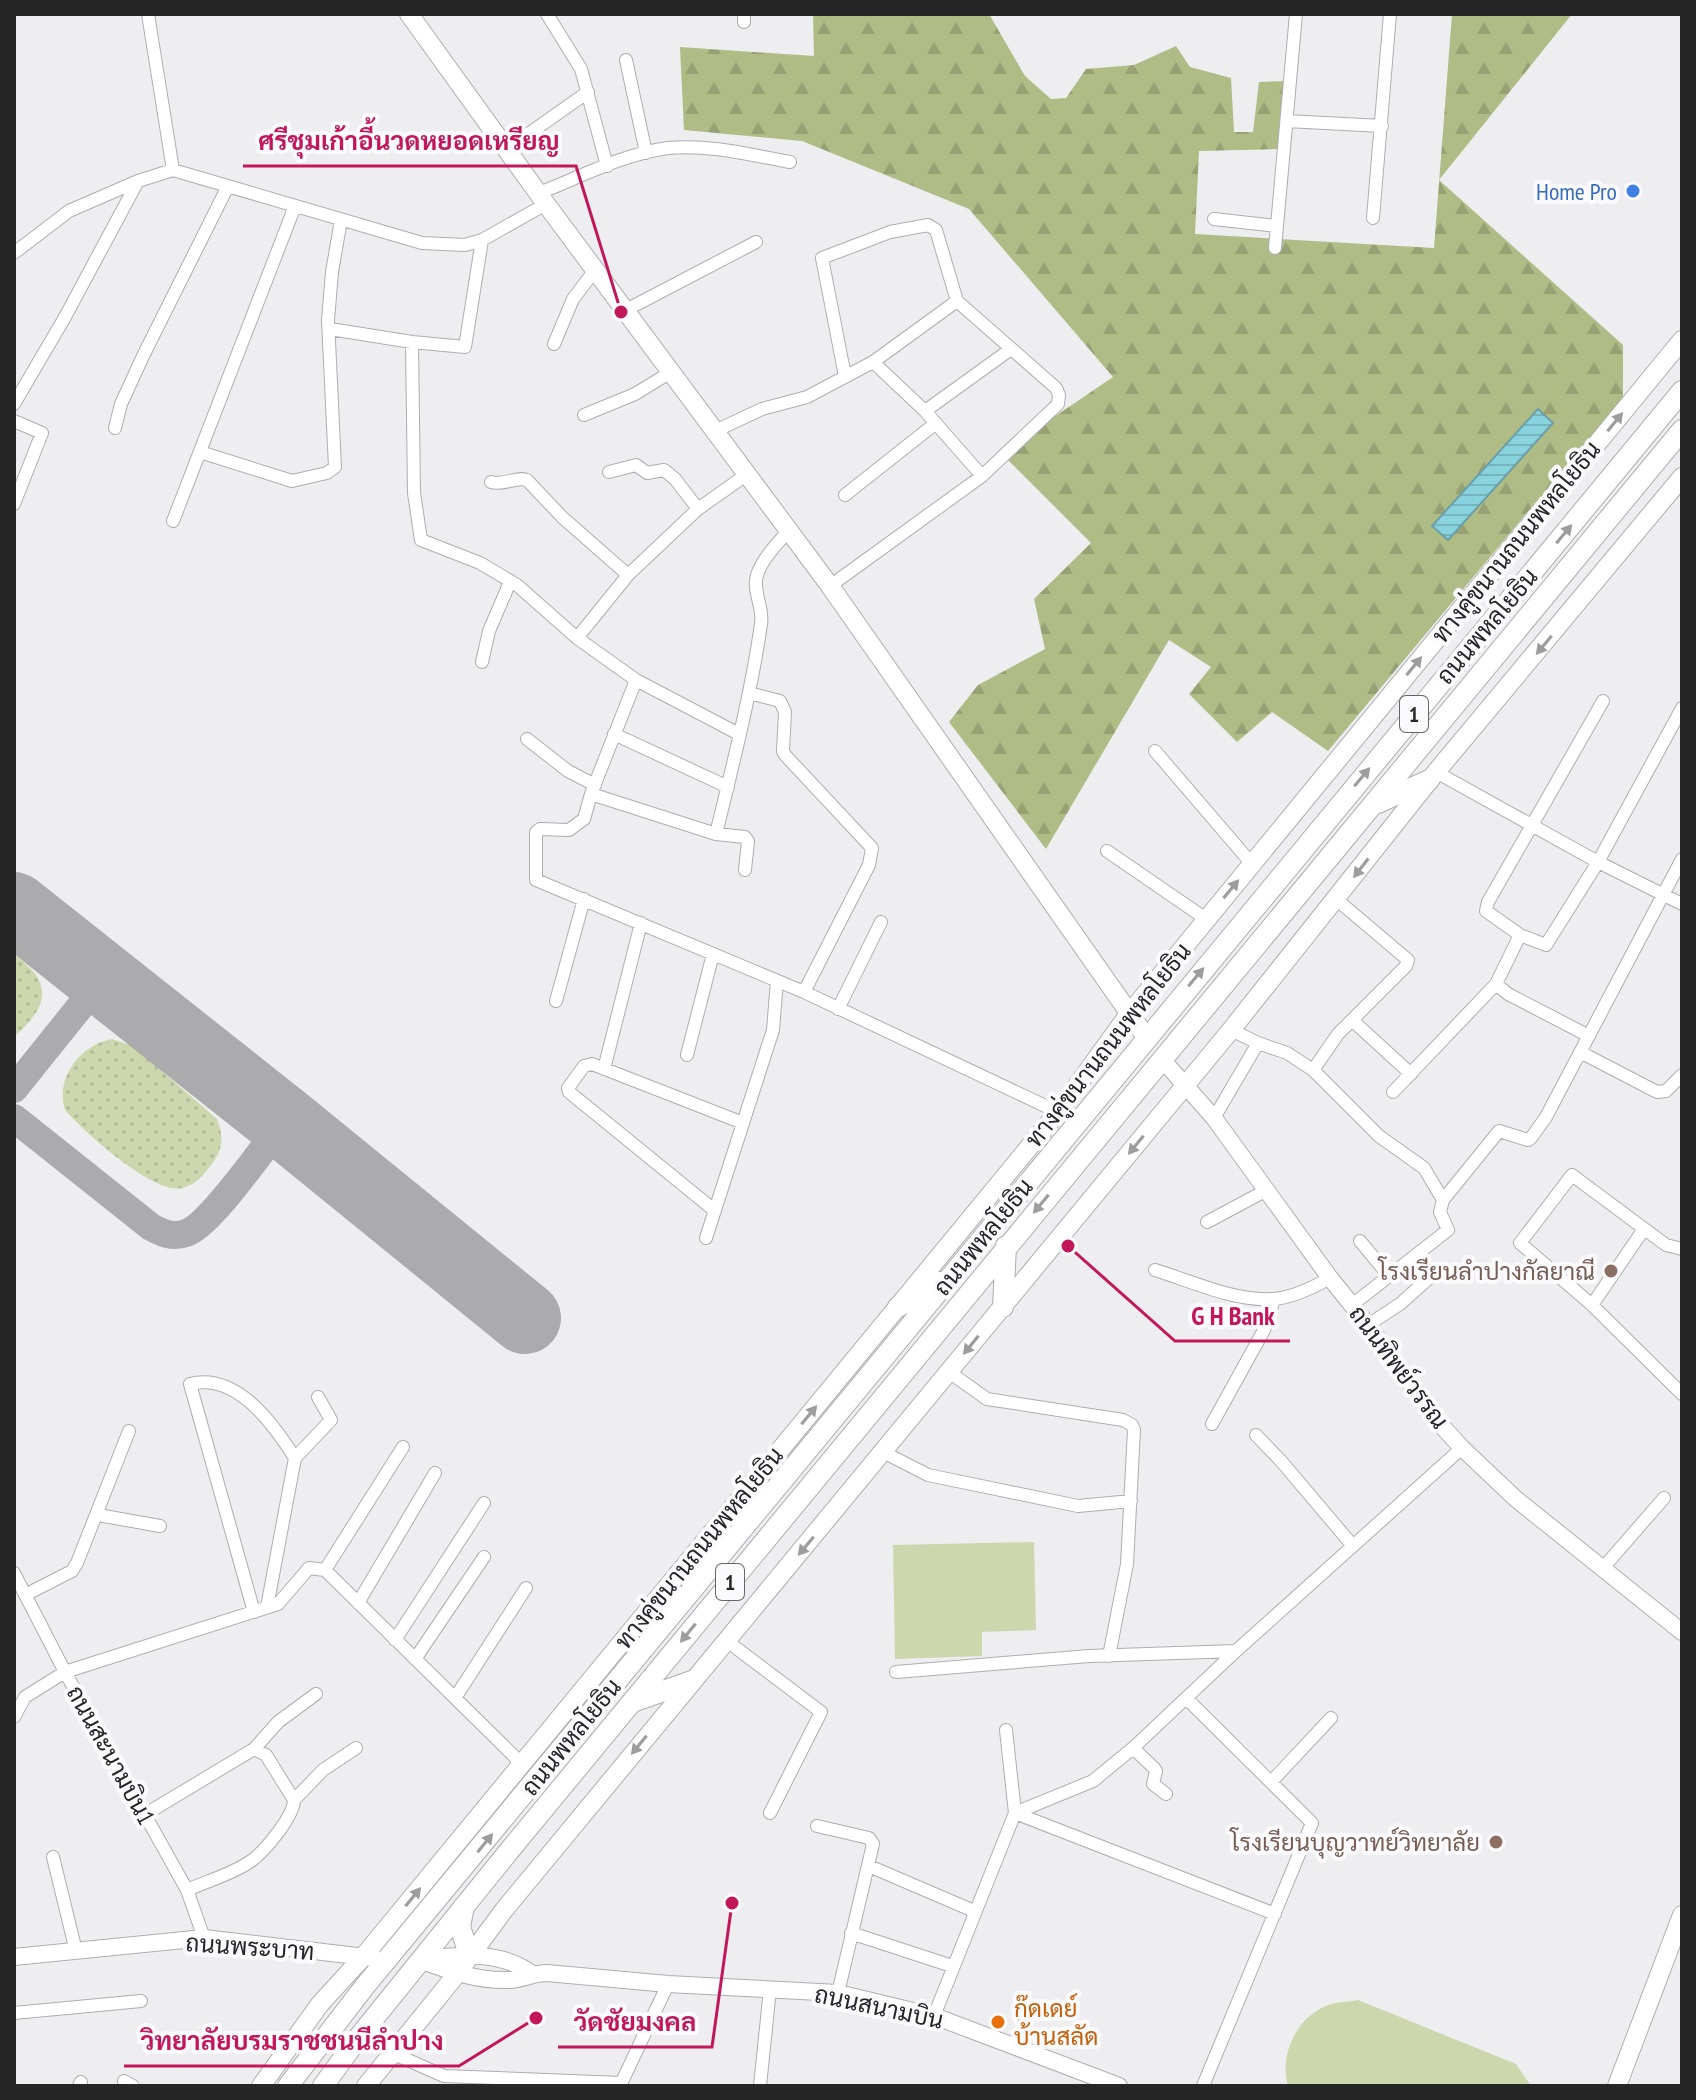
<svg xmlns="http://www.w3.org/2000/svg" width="1696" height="2100" font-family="'PT Sans Narrow',Sarabun,sans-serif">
	<defs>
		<pattern id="grass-dots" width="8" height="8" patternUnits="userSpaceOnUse" patternTransform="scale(2)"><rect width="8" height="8" fill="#cdd7ae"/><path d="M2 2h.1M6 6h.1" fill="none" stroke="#b0b896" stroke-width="1.8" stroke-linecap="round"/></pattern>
		<pattern id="forest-firs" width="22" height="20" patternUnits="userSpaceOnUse" patternTransform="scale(2)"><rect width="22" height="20" fill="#b0bc86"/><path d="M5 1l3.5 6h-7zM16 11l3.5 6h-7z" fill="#97a174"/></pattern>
		<pattern id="water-rules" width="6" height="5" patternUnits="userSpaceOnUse" patternTransform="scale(2)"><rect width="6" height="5" fill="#89d3de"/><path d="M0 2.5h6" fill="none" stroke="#76b5be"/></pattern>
	</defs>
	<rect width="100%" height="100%" fill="#eeedf0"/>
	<path fill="url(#grass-dots)" d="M14 955C54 982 49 1006 14 1037Z
		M112 1039 133 1046 217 1119C224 1137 223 1150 211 1165 203 1175 196 1185 182 1188 154 1195 84 1132 65 1110 55 1078 80 1045 112 1039Z"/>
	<path fill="url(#forest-firs)" d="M813 14H989L1025 76 1051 99 1066 98 1086 69 1134 65 1176 46 1190 67 1231 78 1234 132H1253L1259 82 1287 81 1280 149 1199 151 1195 234 1434 248 1452 14H1572L1439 180 1623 345V398L1328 751 1272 712 1237 742 1189 694 1211 667 1169 640 1046 849 949 722 978 685 1045 649 1034 599 1091 543 1001 453 1113 377 969 209 802 141 684 130 680 47 814 56Z"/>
	<path fill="#cdd7ae" d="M1034 1542 1036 1630 982 1632V1656L895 1659 893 1545Z
		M1358 2000 1516 2064 1531 2086H1288C1279 2056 1296 2018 1326 2006 1335 2002 1348 2002 1358 2000Z"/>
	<path fill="url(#water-rules)" stroke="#6b9fa7" stroke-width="2" d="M1538 409 1553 423 1448 540 1432 526Z"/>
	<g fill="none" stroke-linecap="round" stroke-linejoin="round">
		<path stroke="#abaaac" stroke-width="28" d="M14 1089 103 978
			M14 1118 151 1227C162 1233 173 1238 186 1233 210 1226 265 1145 284 1122"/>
		<path stroke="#abaaac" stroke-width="72" d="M14 908 284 1122 525 1318"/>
		<g stroke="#aeadb0" stroke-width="14">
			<path id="minor" d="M148 14 173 170
				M547 14 581 69 607 166
				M744 22V14
				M626 60 646 153
				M1287 121 1382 126
				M507 149 588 92
				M539 193C578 178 626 153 668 148 708 144 751 155 790 162
				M1373 218 1390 14
				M1214 219 1277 226
				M1275 248 1296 14
				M14 253 69 211 138 181 173 170 422 243 465 245 482 240 546 204
				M624 311 756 242
				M330 329 412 342 465 347 482 240
				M412 342 414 493 421 540 480 563 517 585 577 638 636 680 739 734
				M554 344 573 299 595 270
				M873 362 925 411 982 476
				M14 404 65 317 138 181
				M925 411 1011 349
				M584 415 635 394 671 372
				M14 421 42 433 14 504
				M115 428 121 404 144 354 228 186
				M715 431 762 409 807 397 873 362 957 301
				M200 452 292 481 327 473 335 467 328 320 332 272 341 220
				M609 472 636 465 647 473 664 470 675 479 698 509
				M491 482C504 486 516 476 527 480L562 517 628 575
				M845 495 936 423
				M173 521 295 206
				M830 586 982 476 1058 404 1059 395 1056 388 957 301 936 230 928 225 890 232 822 258 845 376
				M577 638 628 575 698 509 746 475
				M482 662 489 631 510 582
				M636 680 591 794 584 819 569 830 540 829 536 832V880L804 992 1058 1112
				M749 693 780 701 785 712 783 751 785 755 872 848 869 865 804 992
				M1603 701 1488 902 1486 911 1520 935 1546 945 1598 862 1682 708
				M614 734 728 787
				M527 739 568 771 595 785
				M1155 751 1252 864
				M1436 772 1598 862 1682 904
				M591 794 716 834 745 837 748 841 745 870
				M716 834C733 764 751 694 761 624 764 608 752 591 757 575 762 559 777 543 789 531
				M1107 851 1206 919
				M1496 984 1508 994 1589 1036
				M556 1001 584 899
				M838 1009 881 922
				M1353 1021 1411 1074
				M1231 1030 1258 1043 1287 1053 1313 1070 1379 1136 1424 1168 1443 1200 1499 1131 1528 1140 1531 1138 1546 1117 1682 859
				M1580 1052 1657 1092 1666 1091 1682 1075
				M687 1055 713 954
				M604 1069 641 923
				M1313 1070 1338 1034 1406 966 1408 960 1336 899
				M1393 1092 1496 984 1520 935
				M1214 1118 1258 1043
				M714 1210 569 1092 568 1088 584 1066 592 1064 743 1123
				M1207 1222 1265 1191
				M706 1238 773 1030 777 981
				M1360 1241 1389 1276
				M1682 1249 1666 1245 1572 1175 1520 1243 1592 1305 1682 1394
				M1155 1270C1191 1281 1233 1301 1271 1299 1290 1299 1314 1287 1330 1278
				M1352 1305 1448 1230 1440 1212 1443 1200
				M1592 1305 1644 1229
				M1368 1325 1400 1304 1437 1271
				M949 1372 987 1399 1123 1420 1132 1425 1134 1430 1127 1564 1109 1656
				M1212 1424 1264 1330 1274 1300
				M1256 1435 1281 1461 1353 1546
				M883 1452 928 1475 1078 1506 1131 1501
				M98 1515 160 1526
				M1603 1568 1664 1498
				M325 1570 403 1447
				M14 1573 65 1672 187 1890 204 1938
				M25 1595 72 1571 77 1563 129 1431
				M358 1603 435 1473
				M267 1607 295 1458 331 1420 318 1397
				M254 1612 190 1384C237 1372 274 1425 295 1458
				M395 1640 484 1503
				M727 1641 821 1712 770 1813
				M415 1659 484 1557
				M896 1672 1089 1656 1236 1651
				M455 1698 526 1588
				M1186 1698 1312 1823 1203 2086
				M14 1717 25 1697 65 1672 278 1604 309 1568 325 1570 522 1764
				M1006 1730 1015 1813 1275 1914
				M1133 1748 1154 1768 1156 1771 1153 1784 1166 1794
				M254 1749 278 1722 316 1694
				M1272 1781 1331 1718
				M144 1815 254 1749 266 1755 294 1800
				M817 1826 869 1838 873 1844 838 1993
				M53 1857 76 1951
				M869 1866 974 1911
				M187 1890C207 1881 233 1874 251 1861 265 1851 294 1816 294 1800L323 1770 356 1748
				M851 1933 952 1966
				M14 2013 141 2001
				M934 2016 1015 1813 1093 1781 1133 1748 1236 1651 1462 1448
				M392 2053 444 2076 622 2083
				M124 2081 133 2086
				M79 2086 81 2082
				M620 2086 668 1984
				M760 2086 770 1989"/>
		</g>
		<g stroke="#aeadb0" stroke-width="18">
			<path id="tertiary" d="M1161 1058 1214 1118 1330 1278 1368 1325 1440 1424 1462 1448 1516 1499 1682 1632
				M14 1957 204 1938 374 1958
				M422 1959C459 1955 499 1950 531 1973
				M420 1960C449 1971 477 1981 509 1980 522 1980 533 1973 547 1973L668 1984 838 1993 934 2016 1119 2086"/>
		</g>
		<g stroke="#aeadb0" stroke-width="20">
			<path id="secondary" d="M409 14 546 204 830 586 1146 1037
				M261 2086 320 2004 363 1957 1058 1112 1129 1014 1682 340
				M366 2086 456 1975 504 1910 1231 1030 1436 772 1682 477
				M1617 2086 1682 1915"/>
		</g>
		<g stroke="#aeadb0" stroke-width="22">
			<path id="trunk" d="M1378 803 1429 780
				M898 1307 940 1282
				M1003 1307 1006 1246
				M744 1522 755 1481
				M632 1702 692 1681
				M464 1906 460 1927 469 1954
				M288 2086 365 1986 1682 391
				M323 2086 358 2038 509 1851 1682 430"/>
		</g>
		<use href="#minor" stroke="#fff" stroke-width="12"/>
		<use href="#tertiary" stroke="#fff" stroke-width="16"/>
		<use href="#secondary" stroke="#fff" stroke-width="18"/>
		<use href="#trunk" stroke="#fff" stroke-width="20"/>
	</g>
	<defs><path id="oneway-solid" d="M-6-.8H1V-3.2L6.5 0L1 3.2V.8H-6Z" transform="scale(2)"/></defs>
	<g fill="#9d9d9e">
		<use href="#oneway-solid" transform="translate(1615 422) rotate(-51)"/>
		<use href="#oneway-solid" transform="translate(1564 534) rotate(-50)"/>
		<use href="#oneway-solid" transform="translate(1544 645) rotate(130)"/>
		<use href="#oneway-solid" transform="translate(1414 666) rotate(-51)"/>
		<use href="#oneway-solid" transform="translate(1362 777) rotate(-50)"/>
		<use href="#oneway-solid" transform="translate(1361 868) rotate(128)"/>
		<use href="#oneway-solid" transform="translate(1231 889) rotate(-51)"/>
		<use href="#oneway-solid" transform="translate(1196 977) rotate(-50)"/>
		<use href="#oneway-solid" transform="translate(1136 1145) rotate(129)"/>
		<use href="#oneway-solid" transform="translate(1041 1204) rotate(129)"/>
		<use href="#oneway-solid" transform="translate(971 1345) rotate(129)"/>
		<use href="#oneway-solid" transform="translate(809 1415) rotate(-51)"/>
		<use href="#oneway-solid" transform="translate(806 1546) rotate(130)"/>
		<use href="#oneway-solid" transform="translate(688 1633) rotate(129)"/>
		<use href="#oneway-solid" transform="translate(639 1745) rotate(129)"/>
		<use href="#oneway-solid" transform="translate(485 1843) rotate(-51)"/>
		<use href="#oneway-solid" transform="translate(413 1897) rotate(-51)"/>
	</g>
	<circle fill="#3f7fe0" stroke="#fbfafd" stroke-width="3" cx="1633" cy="191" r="8"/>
	<g fill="#8d6e63" stroke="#fbfafd" stroke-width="3">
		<circle cx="1611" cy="1271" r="8"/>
		<circle cx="1496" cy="1842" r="8"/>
	</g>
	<circle fill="#e8710a" stroke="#fbfafd" stroke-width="3" cx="998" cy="2022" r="8"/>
	<g text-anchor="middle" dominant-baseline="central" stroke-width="8" stroke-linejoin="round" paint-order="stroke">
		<g fill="#fbfafd" stroke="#666667" stroke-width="2">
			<rect x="1400" y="696" width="28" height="36" rx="6"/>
			<rect x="716" y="1564" width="28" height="36" rx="6"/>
		</g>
		<g font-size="22" font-weight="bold" fill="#262627">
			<text x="1414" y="714">1</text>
			<text x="730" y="1582">1</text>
		</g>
		<g font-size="24" fill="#366cbe" stroke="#fbfafd" text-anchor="end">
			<text x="1617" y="191">Home Pro</text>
		</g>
		<g font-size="24" fill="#262627" stroke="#fbfafd">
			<text transform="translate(1516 542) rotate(-51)">ทางคู่ขนานถนนพหลโยธิน</text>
			<text transform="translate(1487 626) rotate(-50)">ถนนพหลโยธิน</text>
			<text transform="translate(1108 1045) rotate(-52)">ทางคู่ขนานถนนพหลโยธิน</text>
			<text transform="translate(983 1237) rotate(-51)">ถนนพหลโยธิน</text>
			<text transform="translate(1399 1367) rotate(53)">ถนนทิพย์วรรณ</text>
			<text transform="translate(699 1548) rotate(-51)">ทางคู่ขนานถนนพหลโยธิน</text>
			<text transform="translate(571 1737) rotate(-51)">ถนนพหลโยธิน</text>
			<text transform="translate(111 1755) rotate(61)">ถนนสะนามบิน1</text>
			<text transform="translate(250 1947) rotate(4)">ถนนพระบาท</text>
			<text transform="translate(879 2007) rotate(12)">ถนนสนามบิน</text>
		</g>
		<g font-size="24" fill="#785e54" stroke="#fbfafd" text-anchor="end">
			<text x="1595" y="1271">โรงเรียนลำปางกัลยาณี</text>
			<text x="1480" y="1842">โรงเรียนบุญวาทย์วิทยาลัย</text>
		</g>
		<g font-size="24" fill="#c56008" stroke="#fbfafd" text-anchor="start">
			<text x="1014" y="2008">กู๊ดเดย์<tspan x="1014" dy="28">บ้านสลัด</tspan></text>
		</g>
	</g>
	<path fill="none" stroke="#c2185b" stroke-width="3" d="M621 312L576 166H243M1068 1246L1175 1341H1290M732 1903L712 2047H558M536 2018L459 2066H124"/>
	<g fill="#c2185b" stroke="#fbfafd" stroke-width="3">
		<circle cx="621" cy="312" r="8"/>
		<circle cx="1068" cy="1246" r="8"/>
		<circle cx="732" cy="1903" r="8"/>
		<circle cx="536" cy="2018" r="8"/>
	</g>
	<g font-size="26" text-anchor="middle" font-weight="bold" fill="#c2185b" stroke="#fbfafd" stroke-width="8" stroke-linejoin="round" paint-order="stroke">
		<text x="409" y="150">ศรีชุมเก้าอี้นวดหยอดเหรียญ</text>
		<text x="1233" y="1325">G H Bank</text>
		<text x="635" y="2031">วัดชัยมงคล</text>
		<text x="292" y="2050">วิทยาลัยบรมราชชนนีลำปาง</text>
	</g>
	<rect width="1696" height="2100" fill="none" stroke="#262627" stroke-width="32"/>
</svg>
